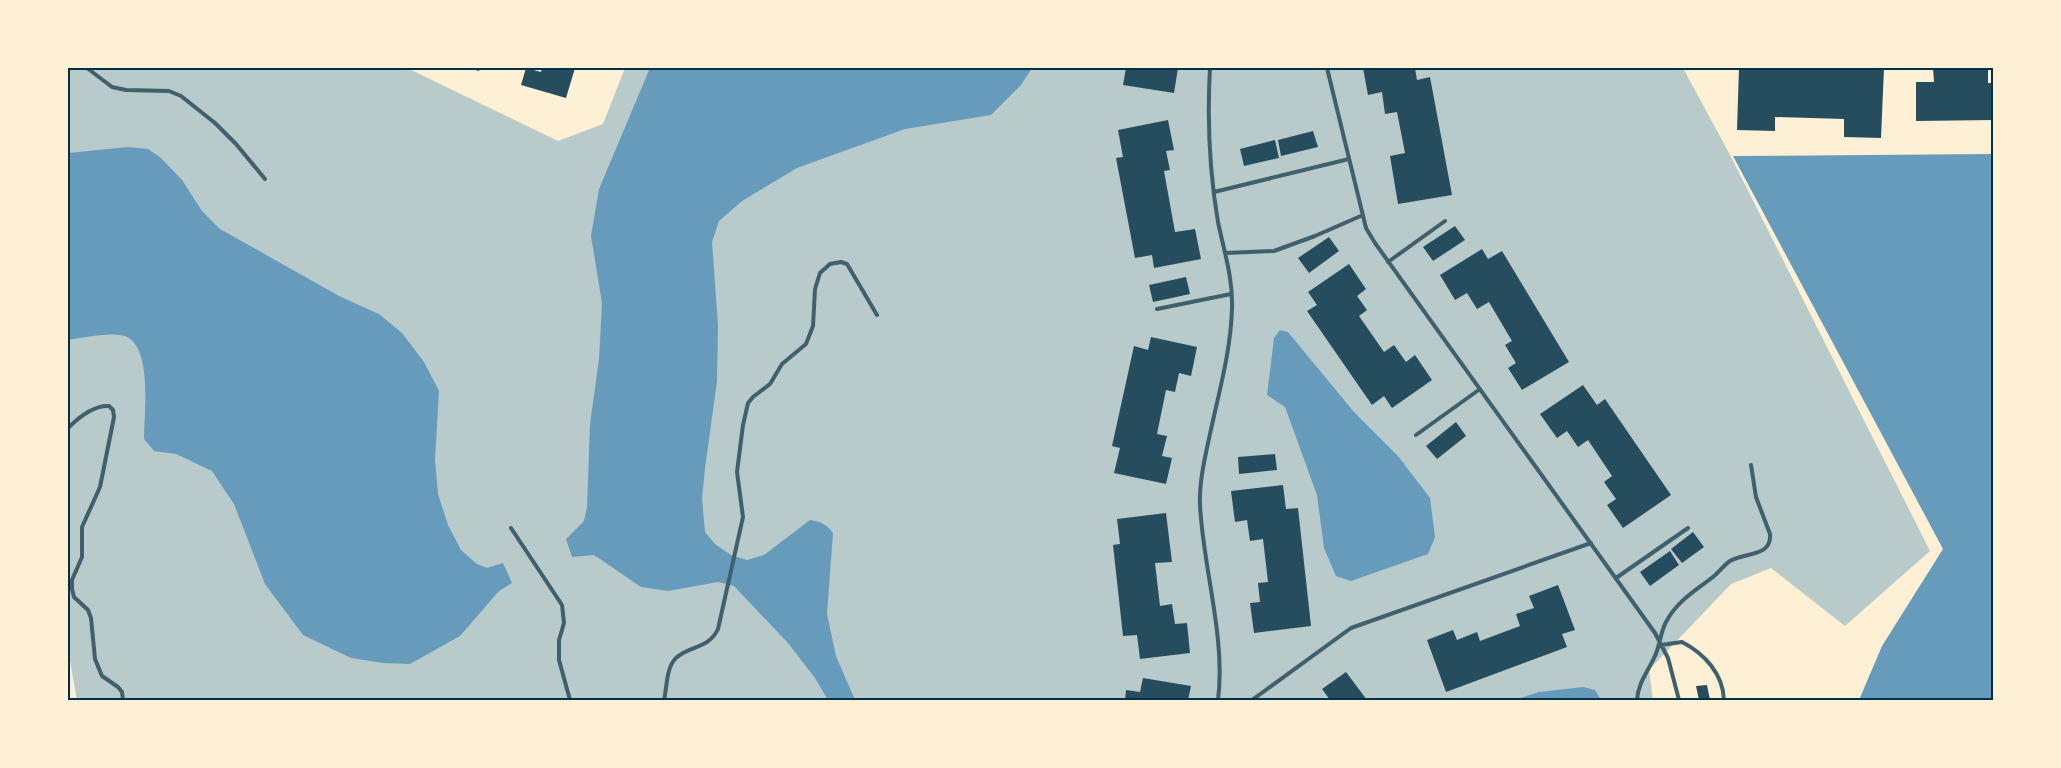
<svg xmlns="http://www.w3.org/2000/svg" width="2061" height="768" font-family="'Noto Sans',sans-serif">
	<rect width="100%" height="100%" fill="#fdf0d5"/>
	<path fill="#b9caca" d="M68 68H407L558 141 603 124 625 68H1683L1729 153 1930 551 1845 626 1771 568 1731 584 1649 670 1653 700H77L68 650Z"/>
	<path fill="#669bbc" d="M650 68H1032L1021 85 991 115 905 129 797 168 742 201 719 221 712 242 718 325 717 381 705 468 702 499 705 532 715 544 731 555 747 560 764 555 810 520C821 522 826 524 833 533L827 614 836 656 855 700H828L815 678 788 643 734 586 718 582 668 591 641 587 594 555 572 557 566 539 584 521 587 507 590 424 599 359 602 303 591 236 599 189Z
		M128 147 148 149 161 158 182 180 202 211 220 229 341 297 379 314 402 333 424 362 439 391 435 460 438 494 448 525 461 550 477 564 487 568 503 563 512 583 499 591 460 636 410 664 383 663 351 658 303 635 265 584 234 504 212 471 176 454 154 451 144 439C144 413 152 354 129 338 116 330 82 338 68 340V153Z
		M1993 152V700H1859L1882 646 1943 549 1733 156 1991 154Z
		M1280 330 1288 332 1354 412 1398 456 1430 498 1435 537 1428 554 1351 581 1336 576 1324 548 1317 495 1285 407 1267 395 1274 338Z
		M1583 687 1595 690 1601 700H1514L1539 692Z"/>
	<path fill="#264d5e" d="M468 68H480L479 71Z
		M526 68 541 72 542 68H575L566 98 521 85Z
		M1126 68H1178L1174 93 1123 85Z
		M1363 68H1415L1417 80 1430 77 1452 195 1398 204 1390 156 1405 153 1397 112 1385 114 1382 92 1368 95Z
		M1739 68H1884L1881 138 1844 137V119L1775 117V131L1737 130Z
		M1933 68H1988V83H1994V120L1916 121V82H1934Z
		M1168 120 1174 150 1166 151 1170 170 1164 171 1175 232 1195 229 1201 259 1154 268 1152 255 1135 258 1116 158 1123 157 1118 130Z
		M1313 131 1318 147 1281 156 1278 140Z
		M1275 140 1279 158 1244 166 1240 149Z
		M1455 226 1465 240 1433 261 1423 247Z
		M1329 237 1339 251 1309 273 1298 258Z
		M1482 249 1488 259 1502 251 1569 362 1522 390 1508 368 1516 363 1505 345 1512 341 1489 302 1477 309 1467 293 1455 300 1440 275Z
		M1349 264 1366 289 1357 296 1367 310 1359 316 1384 352 1394 345 1406 362 1415 355 1432 380 1392 408 1384 396 1372 405 1307 311 1317 305 1308 292Z
		M1186 277 1190 294 1153 302 1149 285Z
		M1151 337 1197 347 1191 376 1179 373 1175 392 1166 390 1157 434 1167 436 1162 456 1172 458 1166 484 1114 473 1120 448 1112 446 1134 346 1148 350Z
		M1583 385 1597 405 1605 399 1671 495 1623 528 1607 505 1616 499 1604 482 1612 476 1588 440 1578 447 1567 431 1557 438 1540 414Z
		M1456 422 1466 436 1437 459 1426 446Z
		M1275 454 1277 470 1239 474 1238 457Z
		M1283 485 1286 509 1298 508 1311 626 1254 633 1250 603 1260 602 1258 583 1268 582 1263 539 1250 541 1247 520 1235 522 1231 491Z
		M1166 513 1172 562 1155 563 1160 606 1172 604 1175 624 1187 623 1190 653 1140 659 1137 635 1123 636 1113 545 1120 544 1117 519Z
		M1693 532 1704 547 1682 563 1671 549Z
		M1670 551 1679 565 1650 586 1640 572Z
		M1558 585 1575 630 1562 634 1567 647 1446 692 1427 640 1453 630 1457 640 1477 632 1480 641 1520 626 1516 614 1534 608 1529 596Z
		M1346 672 1367 700H1330L1322 689Z
		M1143 678 1191 686 1188 700H1125L1126 690 1140 692Z
		M1707 685 1710 700H1699L1696 686Z"/>
	<g fill="none" stroke-linecap="round" stroke-linejoin="round">
		<path stroke="#3f606c" stroke-width="4" d="M87 68 112 87 126 90 169 91 181 96 215 123 236 144 265 179
			M1210 68C1207 121 1209 169 1218 222 1224 251 1233 278 1232 308 1231 350 1219 392 1210 434 1205 457 1199 482 1200 505 1203 568 1226 638 1218 700
			M1327 68 1366 228 1375 243 1655 633 1668 658 1679 700
			M1214 192 1349 159
			M1225 253 1274 251 1315 236 1363 215
			M1388 262 1445 221
			M1157 309 1231 294
			M68 428C78 418 93 405 109 406L113 410 114 417 100 487 82 527V557L72 580V589L74 597 88 610 91 618 95 659 102 676 118 687 122 692 123 700
			M1416 435 1480 389
			M511 528 562 605 564 623 559 640V660L570 700
			M1616 578 1688 528
			M1661 645 1682 642C1705 654 1723 674 1724 700
			M664 700C667 688 666 669 675 659 688 645 708 650 718 629L743 517 737 472 743 425 748 403 753 397 770 384 782 364 806 344 813 326 815 289 820 273 830 264 841 262 847 264 877 315
			M1252 700 1351 628 1591 543
			M1637 700C1638 683 1647 673 1654 658 1660 647 1660 633 1666 622 1677 601 1696 590 1713 577 1719 572 1724 565 1730 561 1745 552 1772 557 1770 534L1756 497 1751 465"/>
	</g>
	<rect width="2061" height="768" fill="none" stroke="#fdf0d5" stroke-width="138"/>
	<rect x="69" y="69" width="1923" height="630" fill="none" stroke="#003049" stroke-width="2"/>
</svg>
